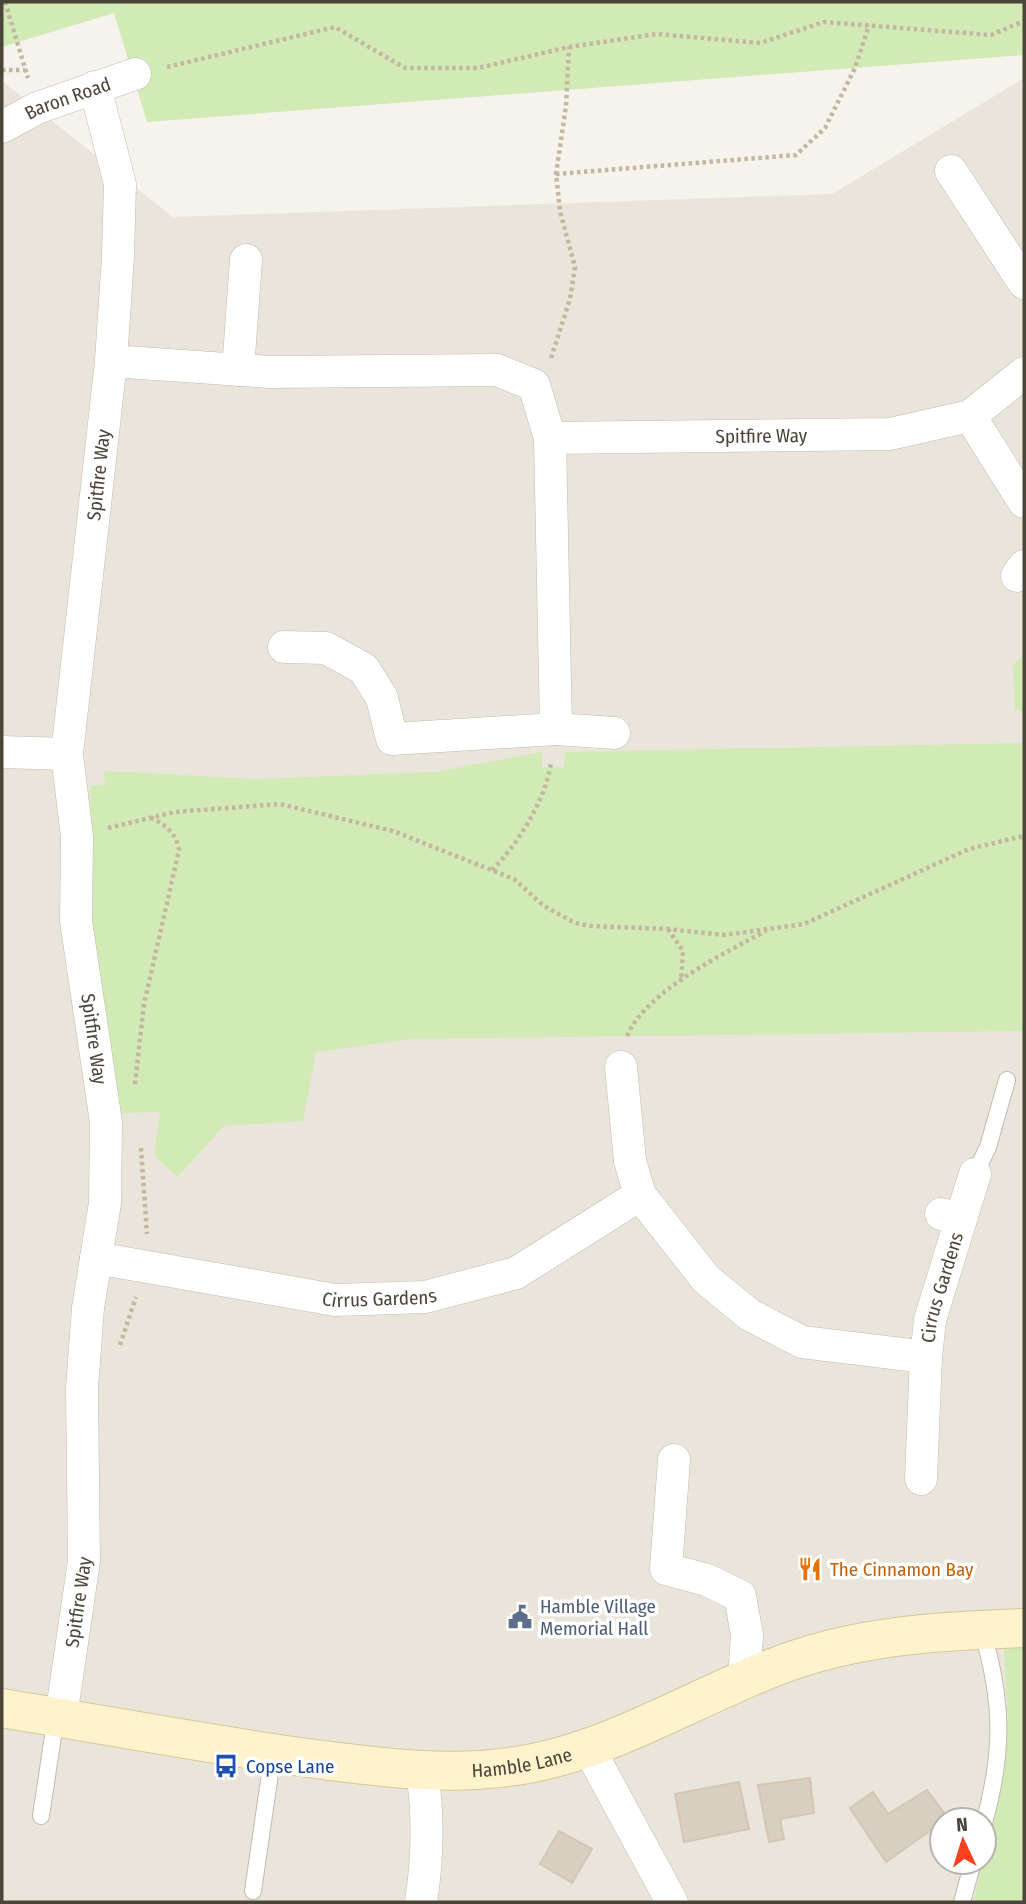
<svg xmlns="http://www.w3.org/2000/svg" width="1026" height="1904" font-family="'Fira Sans Condensed',sans-serif">
	<rect width="100%" height="100%" fill="#f6f3ec"/>
	<path fill="#eae5da" fill-rule="evenodd" d="M1024 78V1902H2V81L173 217 832 194ZM942 1820H984V1862H942Z"/>
	<path fill="#d2eab5" d="M2 2H1024V55L147 122 114 13 2 47Z
		M1024 654V711L1015 710 1013 666Z
		M1024 743V1031L412 1039 316 1052 303 1121 224 1126 177 1177 154 1155 160 1112 119 1113 115 1074 89 920 90 786 105 785 104 771 257 779 435 772 542 752V768L564 767 565 752Z
		M1003 1632H1024V1902H974L1008 1721Z"/>
	<path fill="#d8cfc1" stroke="#d3c7b4" stroke-width="2" d="M810 1778 814 1813 780 1819 784 1839 769 1842 758 1785Z
		M739 1782 749 1829 684 1842 675 1794Z
		M927 1790 948 1818 886 1862 850 1808 873 1792 888 1814Z
		M559 1831 592 1849 572 1883 540 1864Z"/>
	<g fill="none" stroke-linecap="round" stroke-linejoin="round">
		<g stroke="#c2bbae" stroke-width="18">
			<path id="lane" d="M975 1174 988 1147 1007 1080
				M982 1630C1003 1701 1004 1751 984 1823
				M41 1816 56 1716
				M253 1891 273 1753
				M962 1902 973 1862"/>
		</g>
		<g stroke="#c2bbae" stroke-width="33">
			<g id="street">
				<path id="s1" d="M2 127 37 108 135 74"/>
				<path d="M951 171 1024 283"/>
				<path id="s2" d="M111 361 270 372 497 370 534 385 550 438 890 434 970 416 1024 373"/>
				<path d="M238 370 246 260"/>
				<path d="M970 416 1024 502"/>
				<path d="M1017 576 1024 566"/>
				<path d="M284 647 326 648 364 669 382 698 392 739 556 729 550 438"/>
				<path d="M556 729 614 733"/>
				<path d="M2 752 67 754"/>
				<path d="M621 1067 630 1161 640 1195"/>
				<path d="M961 1219 975 1174"/>
				<path id="s3" d="M96 1258 335 1300 425 1297 516 1273 640 1195 706 1279 750 1315 802 1342 926 1357 930 1320 961 1219 941 1214"/>
				<path d="M674 1460 666 1569 707 1580 740 1596 747 1635 744 1680"/>
				<path d="M921 1479 926 1357"/>
				<path id="s4" d="M61 1717 84 1561 82 1388 88 1308 105 1203 106 1122 76 921 77 837 67 754 111 361 118 256 120 184 95 87"/>
				<path d="M588 1747 672 1902"/>
				<path d="M421 1902C428 1857 429 1817 422 1772"/>
			</g>
		</g>
		<g stroke="#d6c79b" stroke-width="40">
			<g id="secondary">
				<path id="s5" d="M2 1708C106 1725 210 1745 315 1759 380 1767 443 1776 509 1767 612 1754 703 1690 800 1658 874 1634 948 1631 1024 1628"/>
			</g>
		</g>
		<path stroke="#c4b79f" stroke-width="4.5" stroke-dasharray="3.5 3.5" stroke-linecap="butt" d="M5 2 28 78
			M167 67 335 27 405 68H478L569 47 657 34 760 43 824 22 991 35 1024 21
			M2 70H25
			M556 174 796 155 825 128 855 68 869 25
			M551 358 570 299 575 267 560 211 556 174 566 106 569 47
			M108 828 175 812 280 804 393 831 514 879 544 906 575 923 591 926 667 929 724 935 804 924 969 849 1024 836
			M492 870C519 843 546 799 551 762
			M668 929 683 951 681 982
			M627 1036C645 992 726 952 766 931
			M135 1084 144 1004 179 850C177 834 164 823 149 817
			M141 1148 147 1234
			M120 1345 136 1297"/>
		<use href="#lane" stroke="#fff" stroke-width="16"/>
		<use href="#street" stroke="#fff" stroke-width="32"/>
		<use href="#secondary" stroke="#fff3cd" stroke-width="38"/>
	</g>
	<defs>
		<g id="restaurant-bare" transform="scale(1.89)"><path d="M-5-6h1v4h1v-4h1v4h1v-4h1v5L-1.5 .5V6h-2V.5L-5-1ZM5-6V6H3V1.5H1.5Q1.5-4 5-6Z" fill="#e8710a" stroke="#fff" stroke-width="2.5" paint-order="stroke"/></g>
		<g id="civic-bare" transform="scale(1.89)"><path d="M-.6-6.5H3V-4.5H.6V-3L4-1V1h2V6H-6V1h2V-1L-.6-3ZM-1.2 2.5V6h2.4V2.5Z" fill="#5c6f8a" stroke="#fff" stroke-width="2.5" paint-order="stroke"/></g>
		<g id="bus-bare" transform="scale(1.89)"><path d="M-5-6H5V4H4V6H2V4H-2V6H-4V4H-5ZM-3.5-4V0h7V-4ZM-3.5 1.2v1.5H-2V1.2ZM2 1.2v1.5H3.5V1.2Z" fill="#1a4fb4" stroke="#fff" stroke-width="2.5" paint-order="stroke"/></g>
	</defs>
	<g fill-rule="evenodd">
		<use href="#restaurant-bare" x="810" y="1569"/>
		<use href="#civic-bare" x="520" y="1617"/>
		<use href="#bus-bare" x="226" y="1766"/>
	</g>
	<g text-anchor="middle" dominant-baseline="central" stroke-width="7" stroke-linejoin="round" paint-order="stroke">
		<g font-size="19" fill="#4b4439" stroke="#fff">
			<text stroke="none"><textPath href="#s1" startOffset="72">Baron Road</textPath></text>
			<text stroke="none"><textPath href="#s2" startOffset="693">Spitfire Way</textPath></text>
			<text stroke="none"><textPath href="#s4" startOffset="1250">Spitfire Way</textPath></text>
			<text transform="translate(94 1039) rotate(82)">Spitfire Way</text>
			<text stroke="none"><textPath href="#s3" startOffset="992">Cirrus Gardens</textPath></text>
			<text stroke="none"><textPath href="#s3" startOffset="287">Cirrus Gardens</textPath></text>
			<text stroke="none"><textPath href="#s4" startOffset="116">Spitfire Way</textPath></text>
			<text stroke="none"><textPath href="#s5" startOffset="525">Hamble Lane</textPath></text>
		</g>
		<g font-size="19" fill="#c56008" stroke="#fff" text-anchor="start">
			<text x="830" y="1569">The Cinnamon Bay</text>
		</g>
		<g font-size="19" fill="#4e5e75" stroke="#fff" text-anchor="start">
			<text x="540" y="1606">Hamble Village<tspan x="540" dy="22">Memorial Hall</tspan></text>
		</g>
		<g font-size="19" fill="#164399" stroke="#fff" text-anchor="start">
			<text x="246" y="1766">Copse Lane</text>
		</g>
	</g>
	<rect width="1026" height="1904" fill="none" stroke="#4b4439" stroke-width="7"/>
	<g transform="translate(963 1841) rotate(356)"><circle r="33" fill="#ffffff" stroke="#b7b4b0" stroke-width="2"/>
	<path d="M0-5L12 26L0 18L-12 26Z" fill="#fc3f1d"/>
	<text y="-10" font-size="19" font-weight="bold" text-anchor="middle" fill="#4b4439">N</text>
	</g>
</svg>
